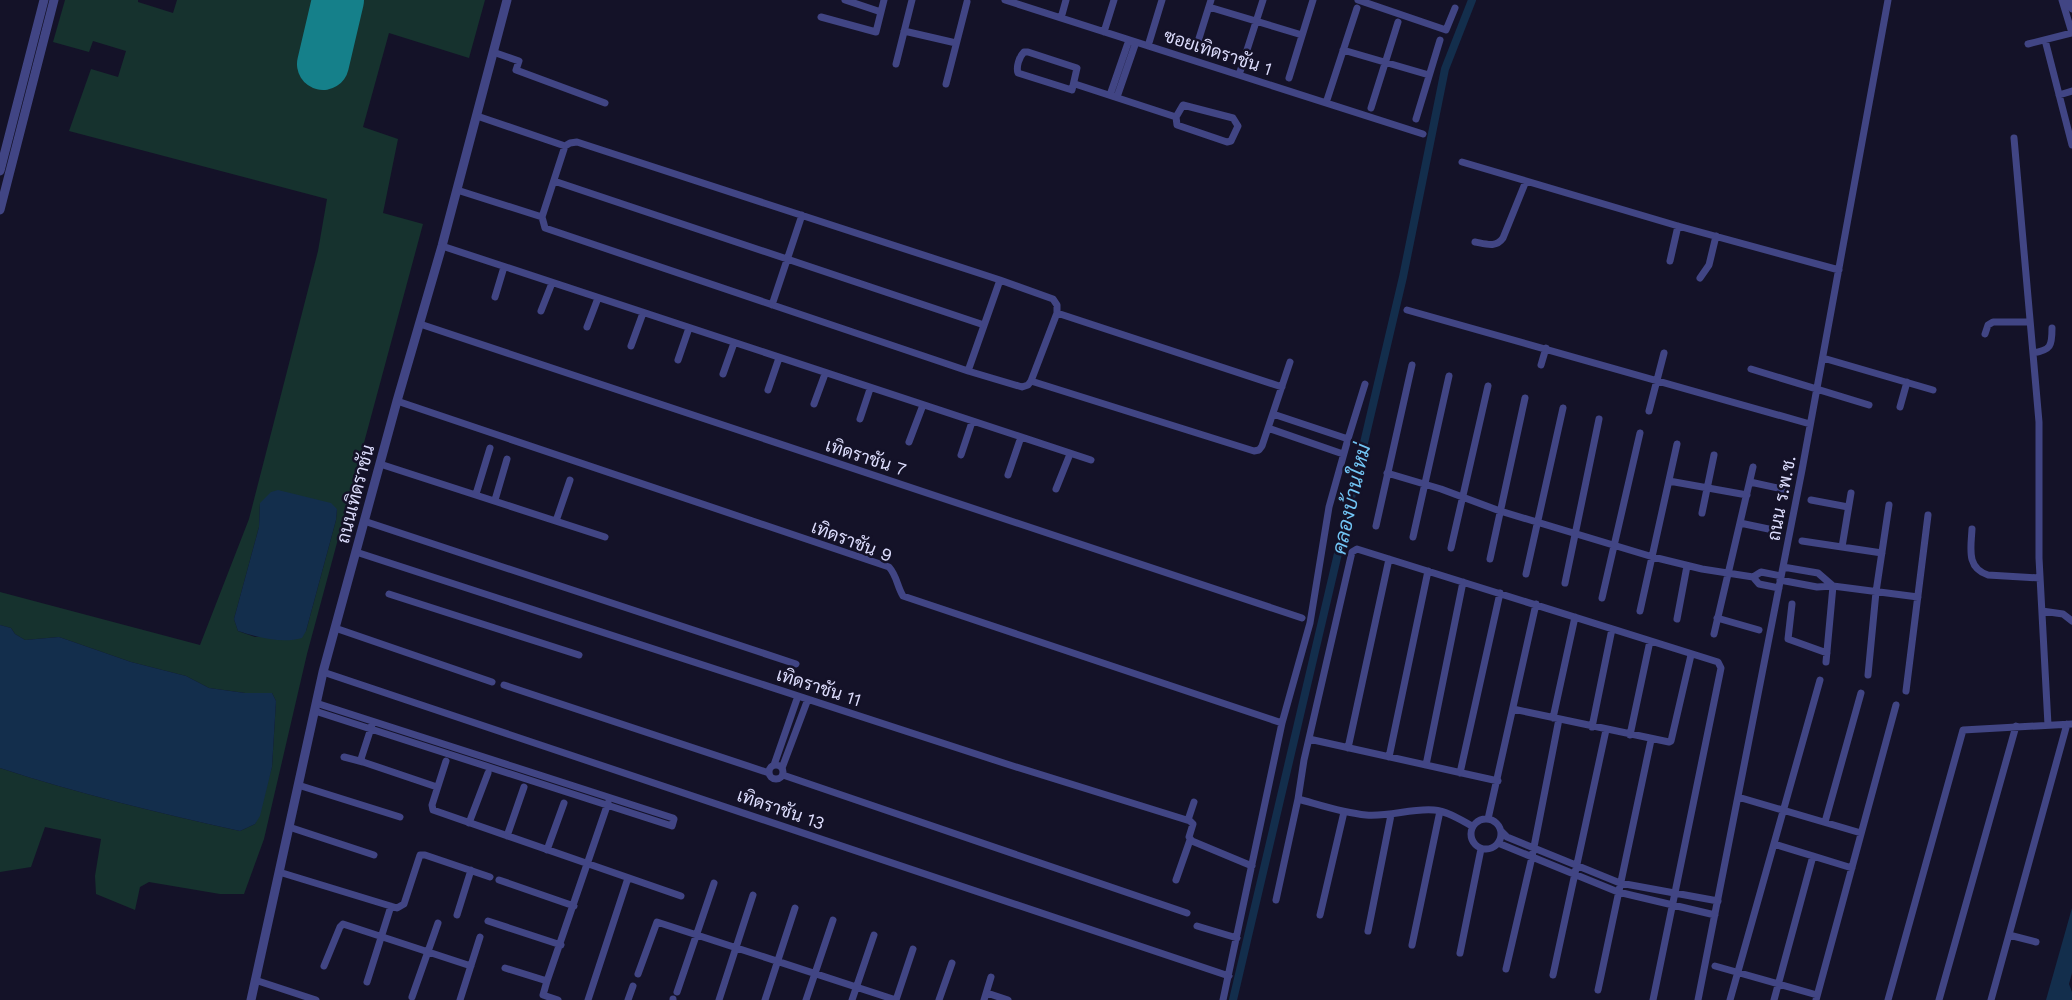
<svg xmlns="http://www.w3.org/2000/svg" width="2072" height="1000" font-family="'Work Sans',Sarabun,sans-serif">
	<rect width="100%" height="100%" fill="#141228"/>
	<path fill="#16322e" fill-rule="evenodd" d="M65 0H138V2L173 13 177 0H324L308 65 335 72 353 0H485L469 58 389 33 363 127 398 139 383 213 423 224 307 654 264 839 244 894H220L149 882 140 887 135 910 96 894 95 876 101 839 45 827 31 867 0 872V768C79 794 159 813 240 831L255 824 272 767 276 701 272 693H245L209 688 186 676 131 662 59 637 25 640 15 634 11 628 0 625V592L200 645 249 519 318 251 327 199 69 131 91 69 118 77 126 51 93 41 89 52 53 42ZM260 503 337 509 336 520 306 631 255 637 238 631 234 619 259 527Z"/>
	<path fill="#132e4c" d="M278 490 331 503 337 509 336 520 306 631 302 638C282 644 257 637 238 631L234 619 259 527 260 503 271 492Z
		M0 625 11 628 15 634 25 640 59 637 131 662 186 676 209 688 245 693H272L276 701 272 767 260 816 255 824 240 831C159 813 79 794 0 768Z
		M2072 908V973L2069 984 2072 992V1000H2046Z"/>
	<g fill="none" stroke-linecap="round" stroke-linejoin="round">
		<path stroke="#132e4c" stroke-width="8" d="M1233 1000 1403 277 1445 69 1472 0"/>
		<path stroke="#15808a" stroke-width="52" d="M323 64 338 0"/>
		<path stroke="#414584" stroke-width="7" d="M845 0 881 12
			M1005 0 1423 134
			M1358 0 1446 30 1455 8
			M2062 0 2072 33
			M2069 0 2072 9
			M1209 7 1302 35
			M821 17 876 32 884 0
			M1061 18 1066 0
			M904 31 956 43
			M1104 32 1114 0
			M2045 40 2072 145
			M2028 44 2072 33
			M1148 46 1162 0
			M1196 48 1211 0
			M1343 50 1429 75
			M493 52 519 61 516 70 605 103
			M1024 52H1028L1077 68 1072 90 1018 73C1016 67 1019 57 1024 52Z
			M896 64 912 0
			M1239 75 1263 0
			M1289 78 1313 0
			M946 84 967 2
			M1075 84 1176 117
			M1110 95 1129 40
			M2059 95 2072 91
			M1117 97 1136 42
			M1326 103 1357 8
			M1183 105 1233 118 1238 126 1231 141 1227 142 1177 125 1176 117Z
			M1371 108 1398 22
			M477 116 565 146
			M1416 119 1440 40
			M2014 138 2039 422V558L2048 725
			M577 142 1000 280 1053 299 1057 305V313L1031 381 1028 385 1022 387 968 371 545 228 542 217 565 146 570 143Z
			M1462 162 1678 226 1839 270
			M554 181 984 325
			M457 190 542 217
			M1475 242C1486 244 1496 248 1503 238L1526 181
			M442 246 1091 460
			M1670 261 1678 226
			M1700 278 1709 265 1716 236
			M495 297 504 267
			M772 305 802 215
			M1407 310 1810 424
			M541 311 552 283
			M1057 313 1282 387
			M420 324 1302 618
			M587 327 598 298
			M1985 334 1988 325 1993 322H2030
			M631 346 643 313
			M2033 353C2051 350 2052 346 2052 328
			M1823 358 1933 390
			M678 360 689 328
			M1541 365 1546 348
			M1751 369 1869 405
			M968 371 1000 280
			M723 374 734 343
			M1031 381 1254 451 1259 450 1262 446 1290 362
			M768 390 779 358
			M397 401 889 567C897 576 897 586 903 596L1282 723
			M814 404 825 374
			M1900 407 1907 382
			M1649 411 1664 353
			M860 419 870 389
			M1268 428 1343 454
			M1348 439 1365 384
			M909 442 923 405
			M961 455 972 422
			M380 464 605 537
			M1387 473 1441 489 1500 511 1653 557 1702 569 1753 577 1761 572 1781 576
			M1008 475 1021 437
			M1669 481 1747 495
			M1750 482 1787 490
			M1056 489 1070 454
			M476 494 490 448
			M495 500 507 459
			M1811 500 1848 507
			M1702 513 1714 455
			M364 521 796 664
			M556 521 570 480
			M1740 523 1778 531
			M1376 526 1412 365
			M1972 529C1971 548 1966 568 1988 575L2040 578
			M1413 537 1449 376
			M1802 541 1882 553
			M1842 547 1851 493
			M1451 548 1488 386
			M356 552 1013 766 1190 821 1193 824 1189 837 1192 841 1252 866
			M1490 559 1525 398
			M1526 574 1563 408
			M1753 577 1759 584 1779 588
			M1780 580 1817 587 1833 586 1818 573 1783 567
			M1565 583 1599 419
			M389 594 579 655
			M1602 598 1640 433
			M1792 604 1788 639 1827 653
			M1640 611 1677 444
			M2042 611 2063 614 2072 621
			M1717 618 1759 630
			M1677 619 1687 566
			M335 628 492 682
			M1714 634 1753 467
			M1826 662 1833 586 1918 597
			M323 672 1229 976
			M1868 675 1876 592 1889 505
			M504 685 769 773
			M1906 691 1928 515
			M1513 709 1669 742 1671 741 1691 655
			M315 711 672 826 674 819 673 818 316 703
			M1553 718 1575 617
			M372 725 361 759 363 762 437 787
			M1592 727 1612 629
			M1630 735 1650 641
			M1309 739 1498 781
			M1348 748 1389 559
			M344 757 363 762
			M1389 757 1428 571
			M446 761 432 805 433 810 681 896
			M769 772a7 7 0 1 1 14 0a7 7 0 1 1-14 0Z
			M774 765 798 696
			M1426 765 1463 582
			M782 768 808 699
			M1460 773 1500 593
			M783 775 1187 913
			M298 785 400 817
			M1738 797 1861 833
			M1298 799C1320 805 1343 813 1366 815 1389 817 1412 808 1434 810 1447 811 1461 820 1472 826
			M1471 834a15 15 0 1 1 30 0a15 15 0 1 1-30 0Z
			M1488 819 1536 604
			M1188 820 1194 802
			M1825 822 1861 693
			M469 823 488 773
			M289 827 374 855
			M1501 831 1507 837 1620 883 1718 901
			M507 836 524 787
			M1498 843 1618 892 1715 915
			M1774 844 1852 868
			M547 850 564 803
			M279 872 397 908 404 904 420 855H425L490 877
			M499 880 574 906
			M1176 880 1190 840
			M1276 900 1298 799 1304 760 1352 552 1357 549 1718 662 1721 668 1720 673 1653 1000
			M457 915 471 870
			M1320 915 1344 812
			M488 921 561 945
			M1197 926 1237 938
			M1368 931 1391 815
			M2009 935 2036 942
			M1412 945 1440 811
			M1460 953 1481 849
			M324 966 340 927 343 924 471 966
			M1715 966 1817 995
			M505 968 547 981 543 995 558 1000
			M1506 969 1532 857 1559 719
			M638 974 657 922 896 1000
			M1553 975 1606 730
			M255 980 316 1000
			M547 981 608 803
			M367 982 391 906
			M1598 990 1651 740
			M677 992 714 883
			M987 993 1008 1000
			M412 997 438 923
			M460 1000 480 937
			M588 1000 628 878
			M628 1000 633 986
			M673 1000V999
			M719 1000 753 895
			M765 1000 795 908
			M806 1000 833 920
			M852 1000 874 935
			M896 1000 913 949
			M939 1000 952 963
			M984 1000 991 977
			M1223 1000 1282 723 1310 623 1329 507 1348 439 1273 414
			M1698 1000 1802 470 1888 0
			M1730 1000 1820 680
			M1774 1000 1813 856
			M1816 1000 1896 705
			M1888 1000 1963 730 2072 724
			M1939 1000 2016 726
			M1991 1000 2067 724"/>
		<path stroke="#414584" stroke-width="9" d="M0 171 44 0
			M0 210 54 0
			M251 1000 323 672 397 401 442 246 507 0"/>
	</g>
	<g text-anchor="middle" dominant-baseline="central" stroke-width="5" stroke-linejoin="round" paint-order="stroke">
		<g font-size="18" fill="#dcdcfc" stroke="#141228">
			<text transform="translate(1218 52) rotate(18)">ซอยเทิดราชัน 1</text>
			<text transform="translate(866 457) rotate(18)">เทิดราชัน 7</text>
			<text transform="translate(355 494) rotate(-75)">ถนนเทิดราชัน</text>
			<text transform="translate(1781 498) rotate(-79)">ถนน ร.พ.ช.</text>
			<text transform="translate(852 541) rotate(21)">เทิดราชัน 9</text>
			<text transform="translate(819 687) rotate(18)">เทิดราชัน 11</text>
			<text transform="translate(781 809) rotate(19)">เทิดราชัน 13</text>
		</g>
		<g font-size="20" font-style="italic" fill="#72c5f5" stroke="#141228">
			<text transform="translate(1351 499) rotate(-77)">คลองบ้านใหม่</text>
		</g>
	</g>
</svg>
